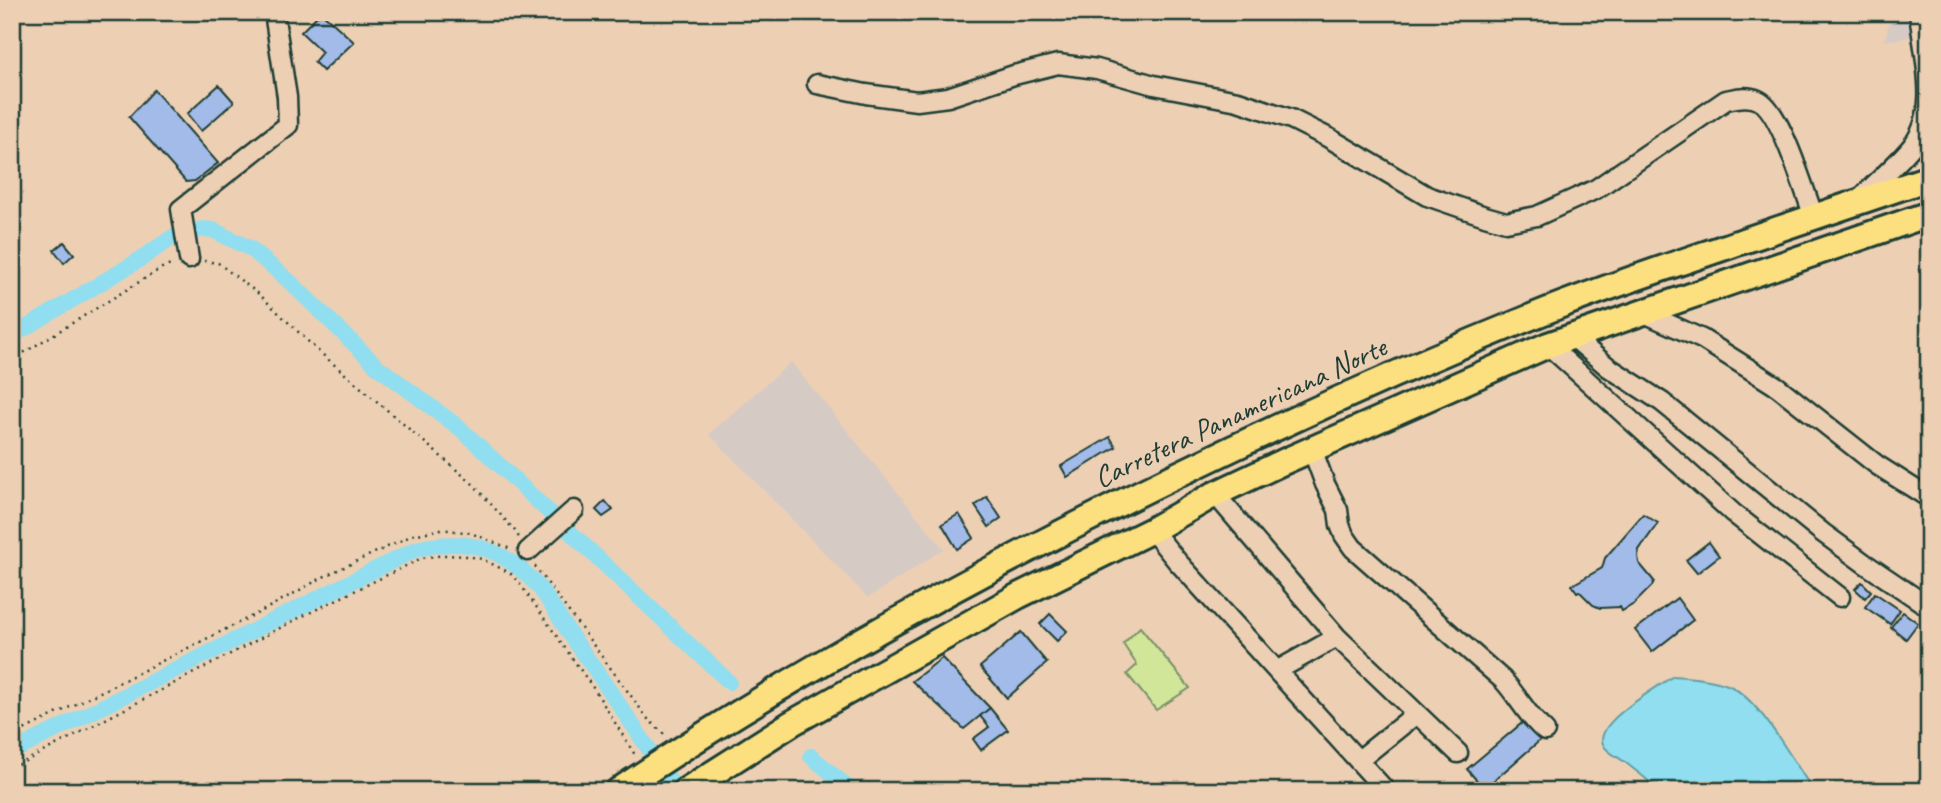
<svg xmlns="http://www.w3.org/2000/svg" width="1941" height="803" font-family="Caveat,sans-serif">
	<rect width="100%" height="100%" fill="#edd0b4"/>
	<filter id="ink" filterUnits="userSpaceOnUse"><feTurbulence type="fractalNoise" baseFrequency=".0143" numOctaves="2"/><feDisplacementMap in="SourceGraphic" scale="14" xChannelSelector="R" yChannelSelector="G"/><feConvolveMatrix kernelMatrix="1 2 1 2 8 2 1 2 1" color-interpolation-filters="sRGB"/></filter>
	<g filter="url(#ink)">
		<path fill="#d6cac4" d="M1891 12H1929V34L1885 41Z
			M791 362 944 549 868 598 709 434Z"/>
		<path fill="#d2e69a" stroke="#789267" stroke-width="2" d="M1140 627 1190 688 1156 710 1127 674 1137 665 1123 644Z"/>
		<path fill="#90deef" stroke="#639ea4" stroke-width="2" d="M1673 676C1689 677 1718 680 1732 687 1761 703 1790 756 1809 784L1803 791H1660C1649 781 1638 772 1626 763 1620 758 1608 753 1604 746 1590 724 1659 687 1673 676Z"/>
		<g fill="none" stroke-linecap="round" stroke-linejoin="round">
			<path stroke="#90deef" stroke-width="16" d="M12 336 136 262 173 237 203 229 213 230 251 249 289 281 378 367 461 429 729 682
				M12 752 416 549C448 541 479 541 508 560 543 583 549 604 572 637 608 687 642 739 677 791
				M811 756 852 791"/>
		</g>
		<path fill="#a2bbe8" stroke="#1f3d34" stroke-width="2" d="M321 12 354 42 323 71 314 62 322 52 301 32Z
			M219 85 234 102 201 131 187 114Z
			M154 90 218 163 195 181 186 182 129 117Z
			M64 242 74 254 64 263 54 250Z
			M1110 437 1116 447 1067 477 1061 466Z
			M987 497 1001 518 989 527 975 506Z
			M605 501 613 510 603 517 596 510Z
			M959 514 974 538 957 549 942 524Z
			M1643 514 1658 523 1639 550 1638 556 1639 563 1654 581 1652 586 1634 604 1622 611 1620 607 1600 608 1593 605 1579 591 1577 592 1572 585 1602 568 1605 558Z
			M1709 542 1719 556 1697 573 1686 560Z
			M1862 582 1871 591 1865 598 1855 589Z
			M1875 593 1900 610 1890 624 1865 607Z
			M1677 598 1693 620 1652 652 1635 630Z
			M1903 612 1918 623 1906 639 1891 627Z
			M1050 614 1067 631 1057 641 1040 624Z
			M1021 632 1047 663 1007 698 980 667Z
			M942 658 990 708 964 729 912 681Z
			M990 708 1008 730 981 750 973 739 989 727 980 716Z
			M1528 718 1544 737 1484 789 1467 769Z"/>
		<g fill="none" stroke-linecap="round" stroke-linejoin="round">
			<g stroke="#1f3d34" stroke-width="23">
				<path id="minor" d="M817 84 866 94 917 101 948 97 1014 75 1058 64 1097 69 1154 85 1238 101 1291 119 1329 138 1427 196 1485 216 1506 222 1537 216 1596 189 1726 100C1737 98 1747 95 1758 100 1780 108 1805 193 1814 217
					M1859 200C1876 182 1898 164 1913 145 1941 108 1923 54 1919 12
					M189 259 181 209 288 125 287 97 275 19 272 12
					M1642 312 1702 339 1778 387 1877 465 1929 498
					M1573 337 1608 367 1662 402 1823 533 1864 563 1929 607
					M1548 345 1733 513 1840 597
					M1312 449 1325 484 1338 510 1340 525 1344 535 1353 548 1503 680C1518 696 1527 716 1545 731
					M1215 494 1337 637 1458 753
					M1152 530 1177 561 1386 791
					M528 551 574 510
					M1278 670 1337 637
					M1359 760 1416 714"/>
			</g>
			<g stroke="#1f3d34" stroke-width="30">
				<path id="highway" d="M618 791C749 702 886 624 1026 551 1199 461 1375 379 1556 307 1620 282 1685 261 1749 239 1809 219 1869 198 1929 178
					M685 791 792 723 1018 596 1152 530 1215 494 1283 462 1548 345 1929 214"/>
			</g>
			<path stroke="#1f3d34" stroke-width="2.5" stroke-dasharray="2 5" stroke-linecap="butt" d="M204 261 218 263 260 295 316 349 473 484 515 531 520 539
				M12 360 162 268 174 264
				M535 566 637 704 647 718 665 735
				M12 736 262 611 327 575 413 535 441 529 471 533 513 550
				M12 768 303 616 422 558 444 555 467 556 482 559 510 573 518 581 596 692 635 755"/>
			<use href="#minor" stroke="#edd0b4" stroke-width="18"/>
			<use href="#highway" stroke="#fce080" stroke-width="24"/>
		</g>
	</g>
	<g text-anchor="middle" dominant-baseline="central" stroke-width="5" stroke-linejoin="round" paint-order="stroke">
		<g font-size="30" fill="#1f3d34" stroke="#edd0b4">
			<text transform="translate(1240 412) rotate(-25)">Carretera Panamericana Norte</text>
		</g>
	</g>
	<rect width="1941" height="803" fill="none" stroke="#edd0b4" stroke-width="42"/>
	<rect x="21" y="21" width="1899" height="761" fill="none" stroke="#1f3d34" stroke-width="2.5" filter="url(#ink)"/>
</svg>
